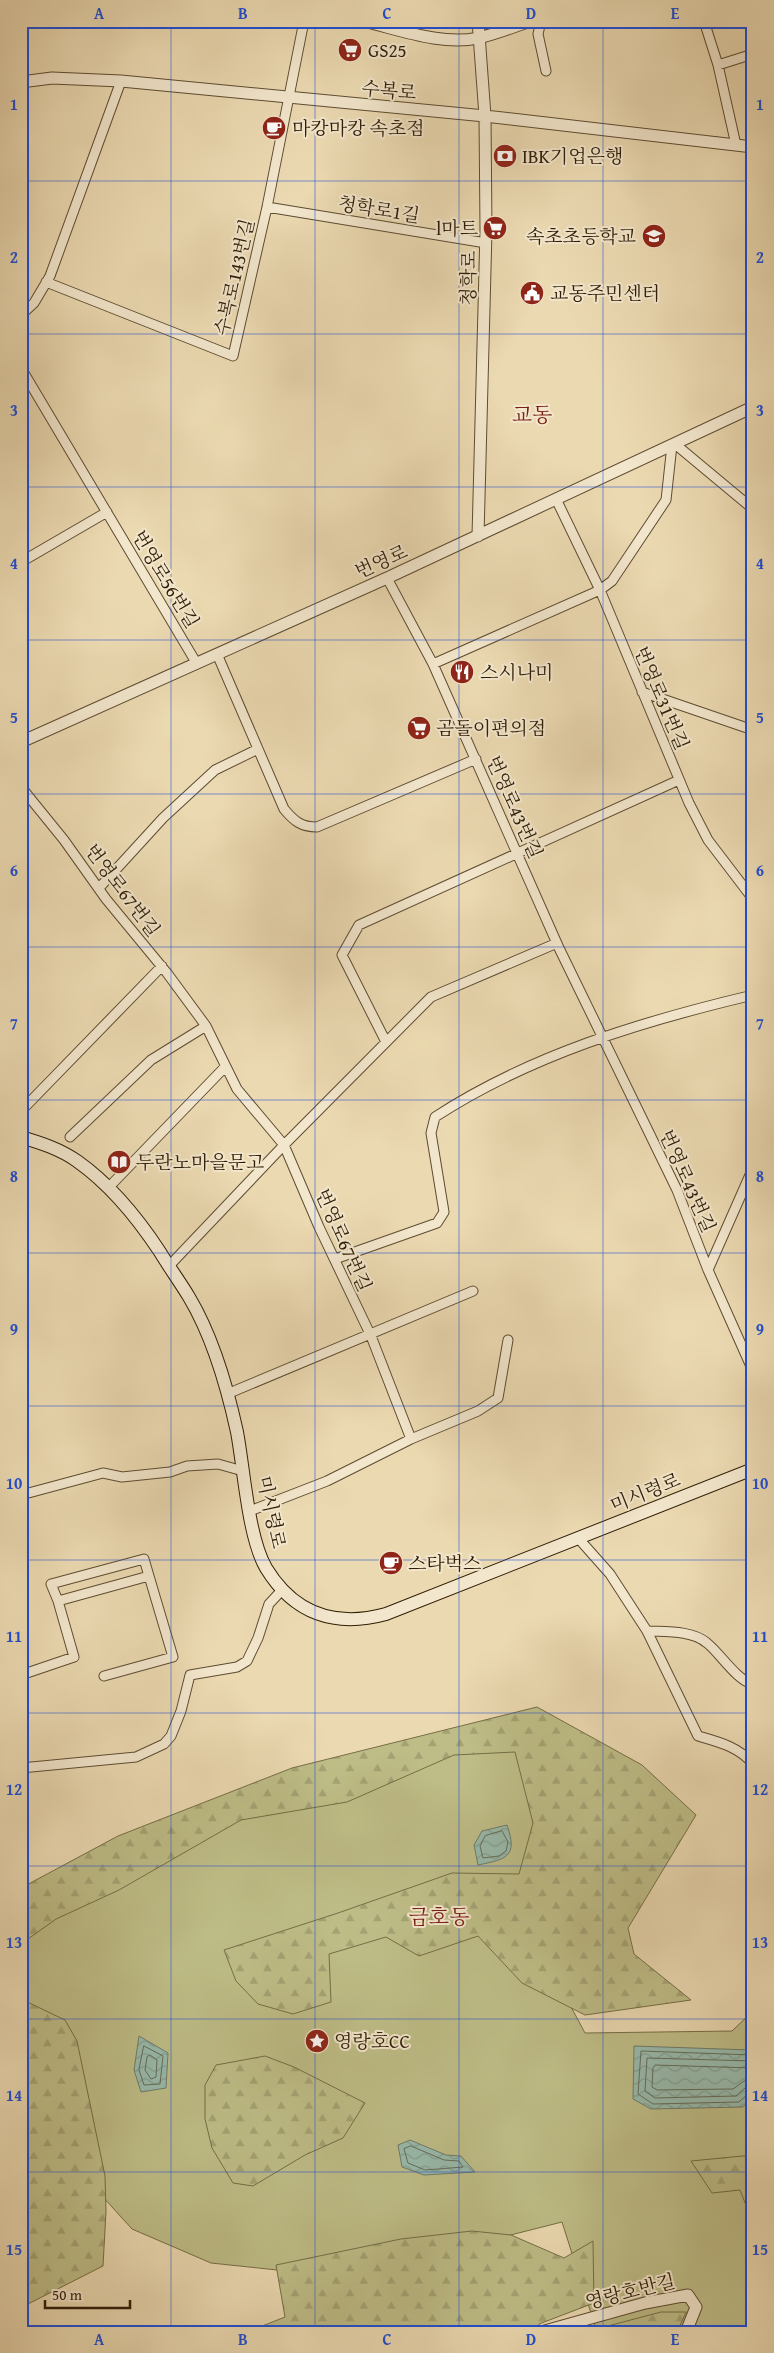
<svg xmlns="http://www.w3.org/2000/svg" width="774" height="2353" font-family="'Gentium Book Plus','Noto Serif KR',serif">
	<defs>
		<pattern id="forest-firs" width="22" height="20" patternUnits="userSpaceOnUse" patternTransform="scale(1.25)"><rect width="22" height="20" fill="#bebd87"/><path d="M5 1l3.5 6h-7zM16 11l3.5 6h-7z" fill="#a4a273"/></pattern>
		<pattern id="water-waves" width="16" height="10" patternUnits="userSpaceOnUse" patternTransform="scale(1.25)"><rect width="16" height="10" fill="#98baac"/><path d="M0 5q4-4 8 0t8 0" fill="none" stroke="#839f92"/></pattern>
	</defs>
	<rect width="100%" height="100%" fill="#ebd9b1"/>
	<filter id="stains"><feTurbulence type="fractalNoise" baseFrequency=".004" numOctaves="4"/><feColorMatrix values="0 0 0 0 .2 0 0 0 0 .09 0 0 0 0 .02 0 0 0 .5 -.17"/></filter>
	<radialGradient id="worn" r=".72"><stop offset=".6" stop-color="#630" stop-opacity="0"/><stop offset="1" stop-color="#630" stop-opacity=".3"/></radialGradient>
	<path fill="#bebd87" stroke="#766d46" d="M520 1746 562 1990 585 2033 732 2031 753 2011V2332H597L562 2222 479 2243 296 2272 211 2263 132 2229 93 2186 21 2023V1918L236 1809 442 1749Z"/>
	<path fill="url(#forest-firs)" stroke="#766d46" d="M537 1707 642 1765 696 1815 628 1928 634 1954 691 2000 585 2015 522 1983 478 1936 419 1956 386 1937 329 1954 331 2002 293 2014 258 2004 236 1981 224 1950 338 1913 452 1873 519 1874 533 1823 515 1752 454 1755 347 1802 241 1820 119 1890 56 1919 21 1944V1888L118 1836 292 1768Z
		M21 1999 65 2020 77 2041 105 2176 106 2211 103 2266 28 2304 21 2305Z
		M265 2056 294 2067 365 2103 343 2138 305 2155 253 2186 233 2183 212 2148 205 2119V2085L216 2065Z
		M753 2155V2223L740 2190 712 2193 691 2161Z
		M472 2231 511 2235 564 2258 593 2241 594 2303 539 2324 538 2332H247L285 2317 276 2265 401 2239Z
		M661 2312H686L677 2332H585Z"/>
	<path fill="url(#water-waves)" stroke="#6e7b6a" d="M507 1825C518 1857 507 1859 478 1865L474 1845 482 1831Z
		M139 2036 168 2053 166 2088 141 2092 134 2070Z
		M634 2046 751 2050 753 2096 743 2107 651 2109 633 2099Z
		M410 2140 446 2155 461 2156 475 2172 424 2175 402 2167 398 2145Z"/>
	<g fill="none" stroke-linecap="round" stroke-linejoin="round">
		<path stroke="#646c59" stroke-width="1" d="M502 1831 508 1842 506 1851 499 1856 483 1858 480 1846 485 1836Z
			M144 2046 163 2056 160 2084 144 2085 139 2070Z
			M150 2055 157 2060 156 2077 151 2079 145 2070 147 2057Z
			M753 2055 641 2051 638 2094 653 2104 739 2102 748 2094 753 2093
			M753 2061 647 2058 645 2091 655 2098 736 2096 745 2088 753 2087
			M753 2068 655 2065 653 2068 652 2087 657 2090 733 2089 744 2081 753 2079
			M411 2146 444 2160 459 2161 463 2167 425 2170 408 2163 404 2149Z"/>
		<g stroke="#5e4c31" stroke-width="11">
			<path id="minor" d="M541 21 538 34 546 71
				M704 21 718 65 736 145
				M718 65 753 54
				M267 207 486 243
				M46 282 233 356 267 207 304 21
				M21 315 34 303 50 276 121 81
				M21 368 197 664
				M675 444 753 509
				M556 499 600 590 689 803 708 840 753 899
				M21 562 107 512
				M387 578 433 664 559 948 677 1190 708 1270 753 1371
				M217 654 284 809C294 821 301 827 317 827L476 759
				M433 664 600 590 612 581 666 500 672 445
				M642 692 753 730
				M21 787 64 840 106 899 167 973 206 1026 237 1089 284 1145 319 1227 371 1336 411 1439
				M99 888 163 818 215 770 258 749
				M386 1042 342 955 359 925 679 780
				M21 1111 162 966
				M70 1137 151 1060 206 1026
				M109 1187 225 1067
				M335 1259 437 1223 444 1212 431 1133 435 1117C530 1055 643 1021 753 995
				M169 1266 284 1145 431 997 557 943
				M708 1270 753 1168
				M227 1394 473 1291
				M21 1495 103 1473 122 1477 170 1472 187 1466 218 1464 243 1471
				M250 1511 327 1481 411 1439 478 1411 498 1398 508 1340
				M579 1539 610 1574 647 1631C665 1632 692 1630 707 1643 720 1653 737 1681 753 1684
				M58 1601 51 1584 144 1559 149 1576
				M647 1631 698 1736C719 1742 739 1747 753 1764
				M21 1675 74 1657 58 1601 149 1576 173 1657 104 1676
				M21 1768 136 1757 164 1744 171 1736 181 1711 190 1675 237 1667 247 1661 258 1638 269 1604 282 1590"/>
		</g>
		<g stroke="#5e4c31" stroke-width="13">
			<path id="tertiary" d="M363 21C398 29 442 46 478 38 496 34 513 27 530 21
				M478 21 485 116 486 231 478 536
				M21 82 52 78 121 81 485 116 753 147
				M21 742 387 578 753 407
				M541 2332 645 2303 688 2295 696 2307 686 2332"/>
		</g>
		<g stroke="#2f1d06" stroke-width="14">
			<path id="secondary" d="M21 1137C41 1143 60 1149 77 1161 111 1185 137 1217 160 1252 169 1267 180 1282 189 1297 213 1337 227 1386 237 1432 244 1469 248 1537 266 1568 294 1614 335 1628 386 1614L753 1469"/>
		</g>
		<use href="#minor" stroke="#f2e6cc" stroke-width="9"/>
		<use href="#tertiary" stroke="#f2e6cc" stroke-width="11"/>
		<use href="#secondary" stroke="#f2e6cc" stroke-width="12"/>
	</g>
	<path fill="none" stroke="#1d4ed8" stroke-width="1" stroke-opacity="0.55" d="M171 21V2332M315 21V2332M459 21V2332M603 21V2332M21 181H753M21 334H753M21 487H753M21 640H753M21 794H753M21 947H753M21 1100H753M21 1253H753M21 1406H753M21 1560H753M21 1713H753M21 1866H753M21 2019H753M21 2172H753"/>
	<defs>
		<g id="supermarket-disc" transform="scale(1.25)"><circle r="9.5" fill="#8f2418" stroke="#f2e6cc"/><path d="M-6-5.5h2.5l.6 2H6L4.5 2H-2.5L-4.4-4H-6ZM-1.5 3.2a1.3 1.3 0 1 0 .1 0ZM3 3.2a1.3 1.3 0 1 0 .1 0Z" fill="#fff"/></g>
		<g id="cafe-disc" transform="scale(1.25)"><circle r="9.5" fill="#8f2418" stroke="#f2e6cc"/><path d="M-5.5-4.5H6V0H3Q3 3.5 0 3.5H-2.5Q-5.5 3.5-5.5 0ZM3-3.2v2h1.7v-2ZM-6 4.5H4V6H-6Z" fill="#fff"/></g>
		<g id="bank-disc" transform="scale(1.25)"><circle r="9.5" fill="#8f2418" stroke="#f2e6cc"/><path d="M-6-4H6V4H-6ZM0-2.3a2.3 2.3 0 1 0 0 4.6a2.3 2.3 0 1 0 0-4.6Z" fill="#fff"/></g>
		<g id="school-disc" transform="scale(1.25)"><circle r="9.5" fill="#8f2418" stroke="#f2e6cc"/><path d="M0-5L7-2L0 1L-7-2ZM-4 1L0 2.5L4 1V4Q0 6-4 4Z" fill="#fff"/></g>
		<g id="civic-disc" transform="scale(1.25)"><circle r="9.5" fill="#8f2418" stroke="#f2e6cc"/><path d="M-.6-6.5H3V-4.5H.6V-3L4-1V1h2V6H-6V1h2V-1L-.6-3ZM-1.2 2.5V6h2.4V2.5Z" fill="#fff"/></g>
		<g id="restaurant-disc" transform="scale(1.25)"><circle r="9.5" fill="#8f2418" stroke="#f2e6cc"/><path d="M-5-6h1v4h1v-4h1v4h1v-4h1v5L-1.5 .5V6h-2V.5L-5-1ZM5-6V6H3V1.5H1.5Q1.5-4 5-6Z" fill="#fff"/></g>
		<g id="library-disc" transform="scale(1.25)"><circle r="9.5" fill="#8f2418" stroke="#f2e6cc"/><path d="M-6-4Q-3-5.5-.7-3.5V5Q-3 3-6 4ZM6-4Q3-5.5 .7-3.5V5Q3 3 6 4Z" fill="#fff"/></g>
		<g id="sight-disc" transform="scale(1.25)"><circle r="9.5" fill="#8f2418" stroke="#f2e6cc"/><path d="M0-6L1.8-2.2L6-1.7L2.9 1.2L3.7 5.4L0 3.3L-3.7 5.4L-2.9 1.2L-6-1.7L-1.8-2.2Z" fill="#fff"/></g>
	</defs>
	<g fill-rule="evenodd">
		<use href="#supermarket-disc" x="350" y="50"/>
		<use href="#cafe-disc" x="274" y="128"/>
		<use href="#bank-disc" x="505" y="156"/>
		<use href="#supermarket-disc" x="495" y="228"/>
		<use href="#school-disc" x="654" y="236"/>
		<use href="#civic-disc" x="532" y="293"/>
		<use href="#restaurant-disc" x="462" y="672"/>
		<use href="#supermarket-disc" x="419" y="728"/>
		<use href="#library-disc" x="119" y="1162"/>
		<use href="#cafe-disc" x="391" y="1563"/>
		<use href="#sight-disc" x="317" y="2041"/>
	</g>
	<g text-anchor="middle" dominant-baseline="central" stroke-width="4" stroke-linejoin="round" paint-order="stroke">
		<g font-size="19" fill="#2f1d06" stroke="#f2e6cc" text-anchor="start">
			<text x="368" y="50">GS25</text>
			<text x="292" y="128">마캉마캉 속초점</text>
			<text x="522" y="156">IBK기업은행</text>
			<text x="478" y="228" text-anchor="end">l마트</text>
			<text x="636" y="236" text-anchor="end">속초초등학교</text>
			<text x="550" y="293">교동주민센터</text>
			<text x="480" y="672">스시나미</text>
			<text x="436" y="728">곰돌이편의점</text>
			<text x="136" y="1162">두란노마을문고</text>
			<text x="408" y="1563">스타벅스</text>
			<text x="334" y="2041">영랑호CC</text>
		</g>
		<g font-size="19" fill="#2f1d06" stroke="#f2e6cc">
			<text transform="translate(389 90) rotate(5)">수복로</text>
			<text transform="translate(379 209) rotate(9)">청학로1길</text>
			<text transform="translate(234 277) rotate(-77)">수복로143번길</text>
			<text transform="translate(468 278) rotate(-89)">청학로</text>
			<text transform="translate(381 561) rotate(-24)">번영로</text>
			<text transform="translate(166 579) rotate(59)">번영로56번길</text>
			<text transform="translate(662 698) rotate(67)">번영로31번길</text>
			<text transform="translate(515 807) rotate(66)">번영로43번길</text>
			<text transform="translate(123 890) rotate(53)">번영로67번길</text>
			<text transform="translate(688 1181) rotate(66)">번영로43번길</text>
			<text transform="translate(344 1240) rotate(66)">번영로67번길</text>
			<text transform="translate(645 1492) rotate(-22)">미시령로</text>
			<text transform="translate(272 1512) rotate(78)">미시령로</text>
			<text transform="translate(630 2291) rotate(-14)">영랑호반길</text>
		</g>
		<g font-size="21" fill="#7a1f14" stroke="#f2e6cc">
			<text x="532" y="414">교동</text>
			<text x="439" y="1916">금호동</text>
		</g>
	</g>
	<rect width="774" height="2353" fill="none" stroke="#ebd9b1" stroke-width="55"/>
	<path d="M45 2300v8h85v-8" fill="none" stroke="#2f1d06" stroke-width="2.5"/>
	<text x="52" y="2300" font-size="15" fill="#2f1d06" stroke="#f2e6cc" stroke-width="4" paint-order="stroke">50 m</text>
	<rect x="28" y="28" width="718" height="2298" fill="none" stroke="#1d4ed8" stroke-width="2"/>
	<g font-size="16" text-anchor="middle" font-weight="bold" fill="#1d4ed8">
		<text x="99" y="19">A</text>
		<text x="243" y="19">B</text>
		<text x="387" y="19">C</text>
		<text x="531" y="19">D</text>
		<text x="675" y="19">E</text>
		<text x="14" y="110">1</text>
		<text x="760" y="110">1</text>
		<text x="14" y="263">2</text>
		<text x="760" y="263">2</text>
		<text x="14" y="416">3</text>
		<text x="760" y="416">3</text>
		<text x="14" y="569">4</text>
		<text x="760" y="569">4</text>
		<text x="14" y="723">5</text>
		<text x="760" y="723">5</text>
		<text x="14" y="876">6</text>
		<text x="760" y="876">6</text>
		<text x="14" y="1029">7</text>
		<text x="760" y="1029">7</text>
		<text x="14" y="1182">8</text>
		<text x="760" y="1182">8</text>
		<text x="14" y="1335">9</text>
		<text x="760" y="1335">9</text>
		<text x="14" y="1489">10</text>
		<text x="760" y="1489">10</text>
		<text x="14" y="1642">11</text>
		<text x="760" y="1642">11</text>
		<text x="14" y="1795">12</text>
		<text x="760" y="1795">12</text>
		<text x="14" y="1948">13</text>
		<text x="760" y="1948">13</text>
		<text x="14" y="2101">14</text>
		<text x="760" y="2101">14</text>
		<text x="14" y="2255">15</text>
		<text x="760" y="2255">15</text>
		<text x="99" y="2345">A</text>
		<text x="243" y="2345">B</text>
		<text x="387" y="2345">C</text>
		<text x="531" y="2345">D</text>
		<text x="675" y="2345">E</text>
	</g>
	<rect width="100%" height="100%" filter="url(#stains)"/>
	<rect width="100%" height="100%" fill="url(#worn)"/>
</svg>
